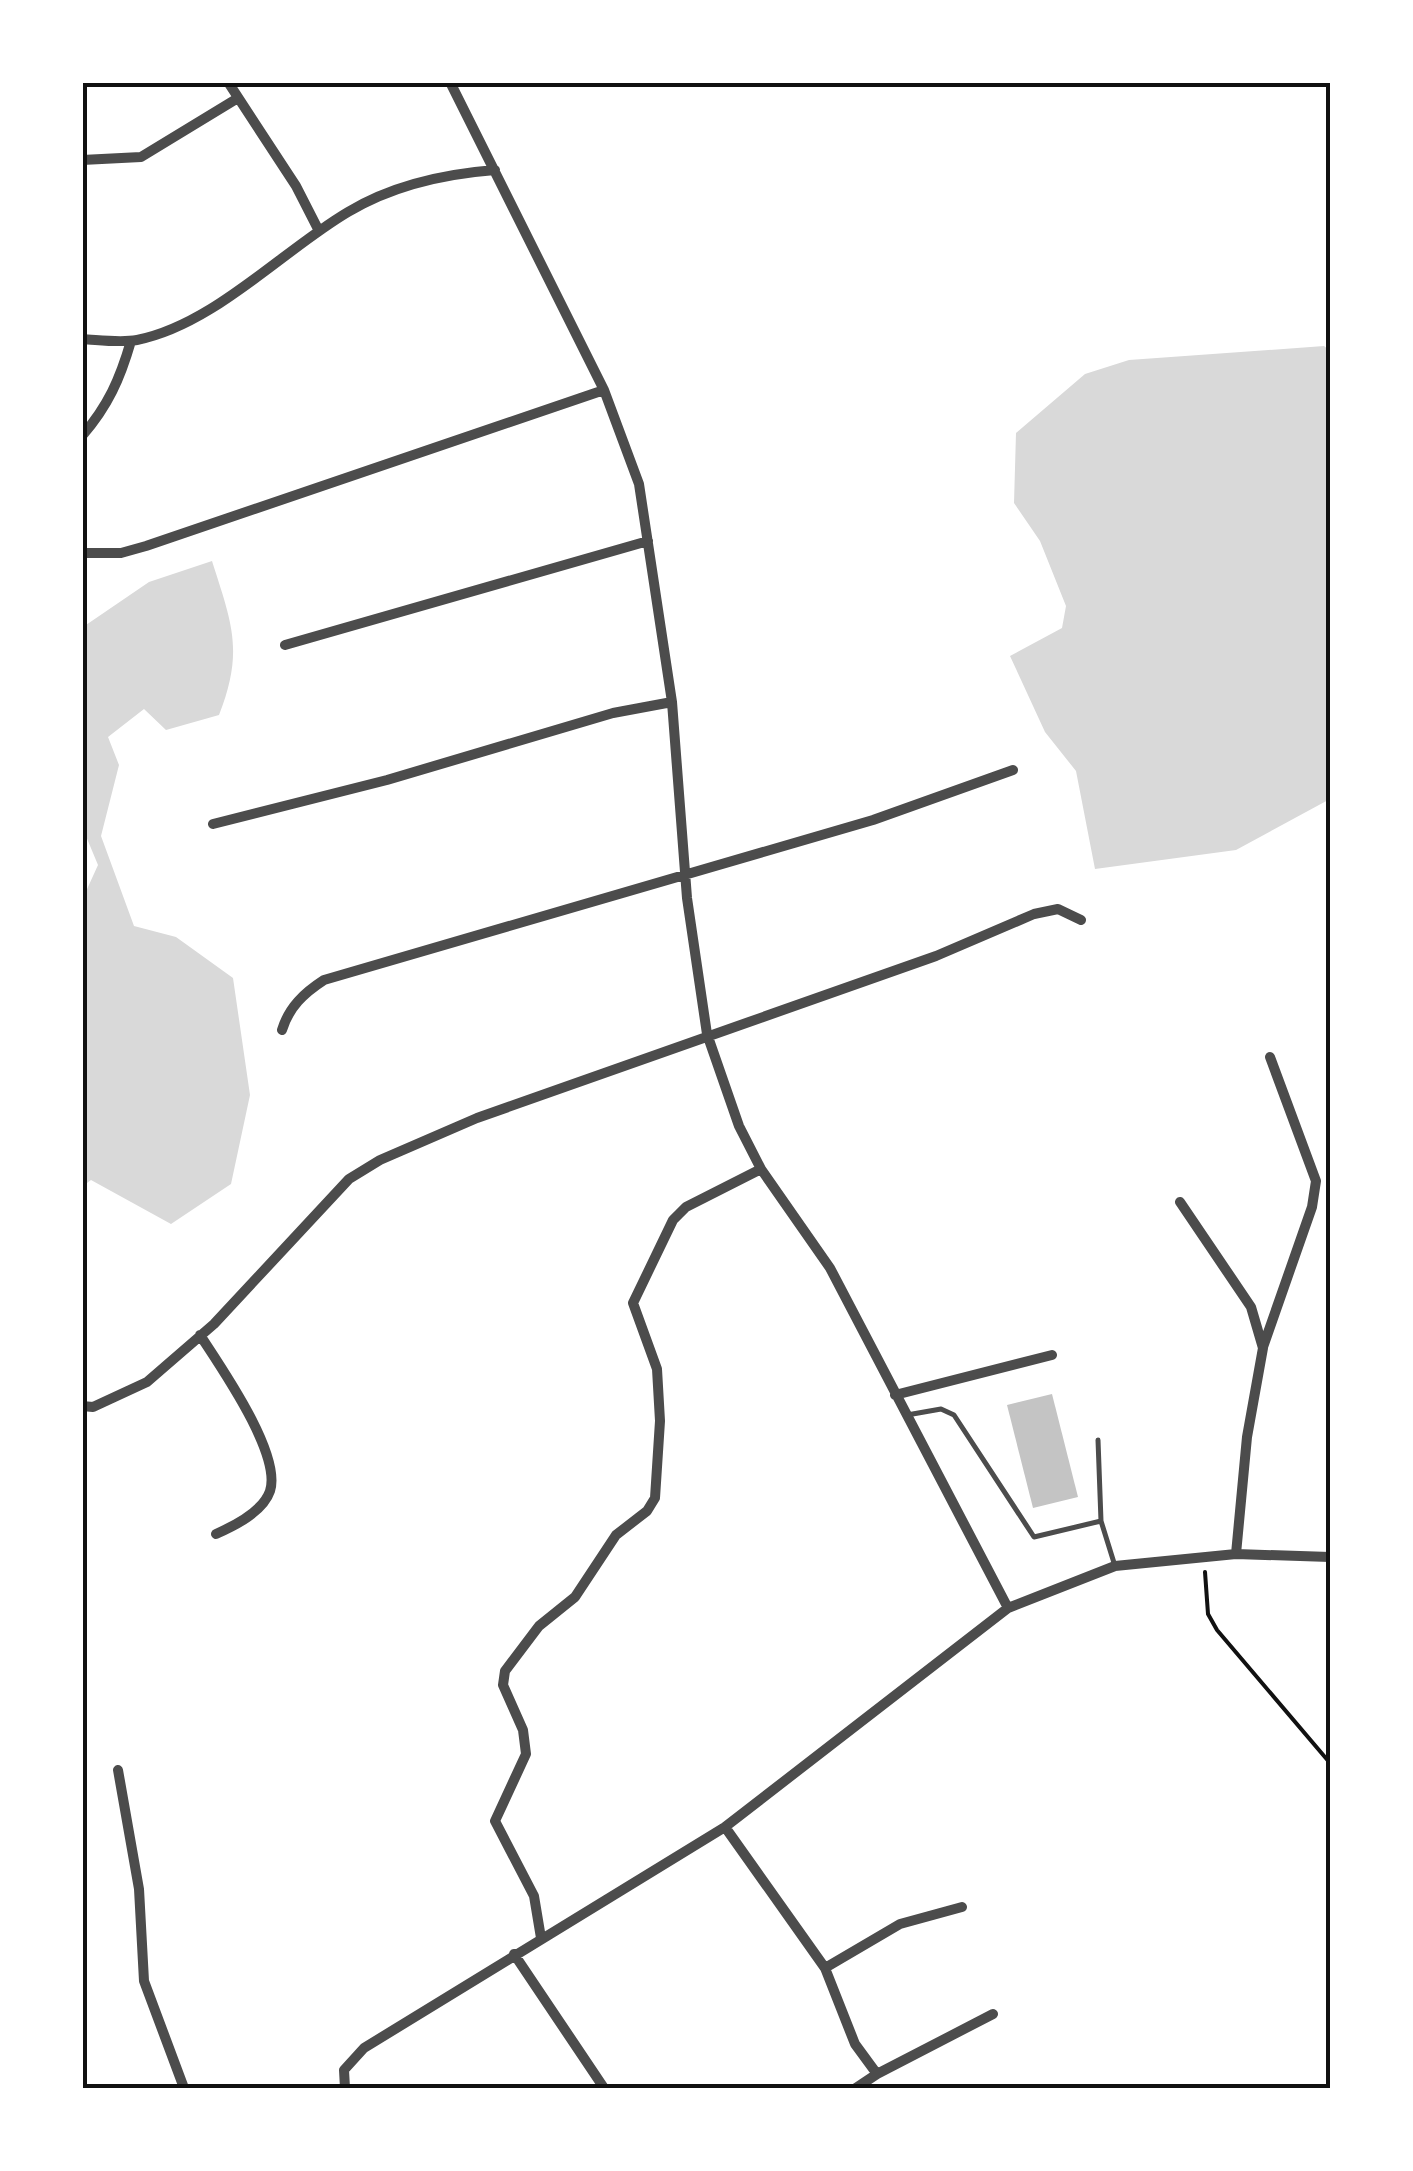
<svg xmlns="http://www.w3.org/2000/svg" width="1413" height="2171" font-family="Quicksand,sans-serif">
	<rect width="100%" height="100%" fill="#fff"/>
	<path fill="#d9d9d9" d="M1324 346 1330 351V799L1236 850 1095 869 1076 771 1045 732 1010 656 1062 628 1066 606 1040 541 1014 503 1016 433 1085 374 1129 360Z
		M212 561C232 624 244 651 219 715L166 730 144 709 108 737 119 765 101 836 134 926 176 937 233 978 250 1095 231 1184 171 1224 91 1180 83 1186V898L98 865 83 829V627L149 582Z"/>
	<path fill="#c4c4c4" d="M1052 1394 1078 1497 1033 1508 1007 1405Z"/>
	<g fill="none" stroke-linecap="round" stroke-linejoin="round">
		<path stroke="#111" stroke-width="4" d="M1205 1572 1208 1614 1217 1630 1330 1763"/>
		<path stroke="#4c4c4c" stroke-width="5" d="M907 1415 941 1409 954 1415 1034 1537 1101 1521 1098 1440
			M1101 1521 1115 1566"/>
		<path stroke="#4c4c4c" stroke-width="10" d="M228 82 296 186 319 231
			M450 82 604 390 639 484 672 702 687 898 707 1034 739 1126 761 1169 830 1268 1008 1608
			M82 160 141 157 238 98
			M82 339C100 340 120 343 137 340 213 325 282 251 348 212 393 185 443 174 495 170
			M82 436C108 406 120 379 131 341
			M82 553H121L146 546 604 390
			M285 645 648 541
			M213 824 387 780 613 713 672 702
			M282 1030C289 1007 304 993 324 980L873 820 1013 770
			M200 1335C220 1366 282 1454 270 1491 263 1512 234 1526 216 1534
			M1263 1347 1312 1207 1316 1181 1270 1057
			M895 1395 1052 1355
			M82 1406 93 1407 147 1382 214 1324 349 1179 380 1160 477 1118 936 956 1034 914 1058 909 1081 920
			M1236 1554 1330 1557
			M118 1770 139 1889 144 1981 184 2088
			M725 1827 825 1968 855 2044 877 2074 993 2014
			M541 1938 534 1896 495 1821 526 1754 523 1730 503 1685 505 1671 539 1626 575 1597 616 1535 647 1511 655 1498 660 1421 657 1369 633 1303 673 1220 686 1207 761 1169
			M514 1954 604 2088
			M825 1968 900 1924 962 1907
			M345 2088 344 2070 364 2048 725 1827 1008 1608 1115 1566 1236 1554 1247 1437 1263 1348 1251 1307 1180 1202
			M856 2088 877 2074"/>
	</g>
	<rect width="1413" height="2171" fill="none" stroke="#ffffff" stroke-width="170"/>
	<rect x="85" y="85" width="1243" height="2001" fill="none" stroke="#111" stroke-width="4"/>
</svg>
